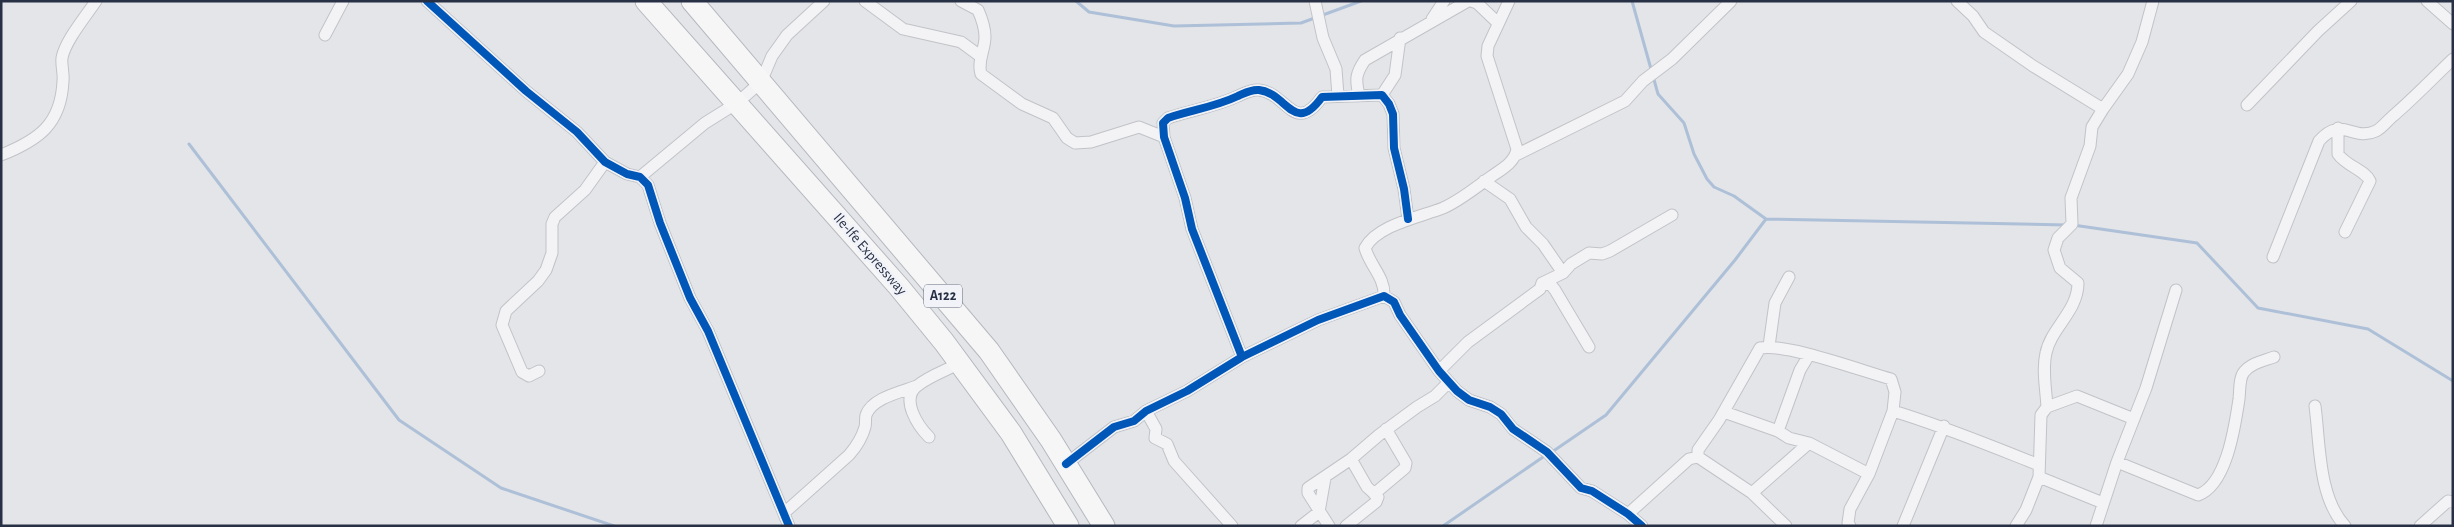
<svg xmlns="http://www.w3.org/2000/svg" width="2454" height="527" font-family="'Alegreya Sans',sans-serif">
	<rect width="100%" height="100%" fill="#e3e5e9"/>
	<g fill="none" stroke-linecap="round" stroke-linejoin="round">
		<path stroke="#aec0d7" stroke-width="3" d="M1076 1 1089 12 1174 26 1301 23 1361 1
			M1632 1 1658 94 1684 123 1694 154 1707 179 1714 187 1734 196 1766 219 2067 225
			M189 144 399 420 501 488 614 526
			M2073 225 2197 243 2258 308 2368 329 2453 381
			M1552 452 1606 415 1735 260 1766 219
			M1443 526 1546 455"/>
		<g stroke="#c1c3c7" stroke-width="13">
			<path id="street" d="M427 1 526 91 577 132 605 162 627 174 640 177 648 185 660 223 690 298 708 331 789 526
				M865 1 903 29 961 42 980 56
				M961 1 978 10C982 19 985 27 985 37 985 50 977 61 981 74L1022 104 1053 118 1067 138 1075 143 1091 142 1139 127 1164 137
				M1315 1 1323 38 1336 69 1338 96
				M1471 1 1477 3 1498 23
				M1957 1 1973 16 1984 32 2033 66 2103 109 2092 127 2090 146 2071 198 2072 224 2058 238 2054 250 2060 268 2078 283C2078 311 2051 328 2046 353 2042 370 2046 389 2047 407
				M2427 1 2453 24
				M1432 19 1444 1
				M325 35 343 1
				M1359 95C1355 79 1356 73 1365 60L1468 1
				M1382 95 1395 75 1400 38
				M2247 105 2318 31 2351 1
				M2103 109 2128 74 2142 42 2153 1
				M2338 128V154C2346 166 2365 170 2370 181L2345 232
				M1 155C39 140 61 124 63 81 64 74 61 65 62 58 65 41 86 16 96 1
				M1516 155 1625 101 1643 81 1672 59 1731 1
				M640 177 705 123 737 103 761 82 772 56 787 35 824 1
				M1484 181 1510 199 1526 227 1543 244 1563 273
				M2273 257 2319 141C2342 115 2353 142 2376 131 2382 128 2388 120 2393 116 2414 98 2433 78 2453 59
				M1542 283 1551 285 1555 290 1589 347
				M1384 296C1385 277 1370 266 1365 248 1377 225 1420 217 1443 208 1461 200 1476 187 1492 176 1502 169 1515 162 1517 149L1487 56 1488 46 1509 1
				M1769 346 1775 303 1789 277
				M1809 355 1800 370 1778 431 1789 438 1809 443 1869 474
				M1242 357 1192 229 1185 198 1164 137 1163 123 1168 118C1191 110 1215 107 1238 96 1245 93 1251 89 1259 90 1287 93 1294 136 1322 97L1382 95 1389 104 1393 114 1394 148 1404 189 1408 219
				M539 371 529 376 522 372 502 325 506 311 538 281 546 270 552 253V224L555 217 585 190 605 162
				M1439 371 1468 342 1540 289 1542 283 1563 273 1571 264 1589 253 1602 254 1610 251 1672 215
				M2315 406C2320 443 2318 497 2345 526
				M1146 411 1156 429 1155 438 1167 444 1174 461 1232 526
				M1893 411C1943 426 1991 446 2039 465
				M1724 412 1778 431
				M929 437C918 426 900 399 917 386 929 376 947 370 960 363
				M1698 457V450L1719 420 1760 348C1787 343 1862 371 1891 379L1895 392 1893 411 1869 474 1850 509 1848 523 1850 526
				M2117 462 2198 495C2227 485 2235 425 2239 399 2240 391 2239 378 2244 372 2251 363 2263 361 2274 357
				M1066 464 1114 427 1134 421 1146 411 1187 391 1242 357 1318 320 1384 296 1394 302 1400 315 1439 371 1457 391 1469 400 1490 407 1501 414 1513 429 1547 452 1581 488 1592 491 1628 514 1642 526
				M2039 477 2103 503
				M1752 493 1809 443
				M1374 494 1405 468 1406 463 1386 429
				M784 513 849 455C856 447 862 438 865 427 866 424 865 419 866 415 872 398 901 392 917 386
				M1628 514 1689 459 1698 457 1752 493 1786 526
				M1301 526 1319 512 1325 478
				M1329 526 1308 493V488L1351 459 1379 435 1417 407 1435 396 1449 382
				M1346 526 1376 502 1378 497 1367 487 1351 459
				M1903 526 1944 426
				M2016 526 2026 510 2039 477 2041 415 2047 407 2077 396 2134 419
				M2096 526 2117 462 2146 388 2176 290
				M2420 526 2448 501 2453 502"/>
		</g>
		<g stroke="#b5b8be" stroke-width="23">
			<path id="highway" d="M646 1 899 287 944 342 1011 433 1068 526
				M692 1 989 351 1051 440 1104 526"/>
		</g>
		<use href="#street" stroke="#f3f3f5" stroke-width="11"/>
		<use href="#highway" stroke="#f6f6f7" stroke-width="21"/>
		<g stroke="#f1f3f8" stroke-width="11">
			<path id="cycleway" d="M427 1 526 91 577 132 605 162 627 174 640 177 648 185 660 223 690 298 708 331 789 526
				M1242 357 1192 229 1185 198 1164 137 1163 123 1168 118C1191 110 1215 107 1238 96 1245 93 1251 89 1259 90 1287 93 1294 136 1322 97L1382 95 1389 104 1393 114 1394 148 1404 189 1408 219
				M1066 464 1114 427 1134 421 1146 411 1187 391 1242 357 1318 320 1384 296 1394 302 1400 315 1439 371 1457 391 1469 400 1490 407 1501 414 1513 429 1547 452 1581 488 1592 491 1628 514 1642 526"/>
		</g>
		<use href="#cycleway" stroke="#0057b8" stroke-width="8"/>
	</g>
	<g text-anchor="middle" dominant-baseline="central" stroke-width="5" stroke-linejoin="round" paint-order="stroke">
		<rect fill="#f1f3f8" stroke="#646a7b" stroke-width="1" x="924" y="284.5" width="38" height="23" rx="4"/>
		<g font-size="14" font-weight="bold" fill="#273045">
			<text x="943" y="296">A122</text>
		</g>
		<g font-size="15" fill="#273045" stroke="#f1f3f8">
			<text transform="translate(870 254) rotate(49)">Ile-Ife Expressway</text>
		</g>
	</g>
	<rect width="2454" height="527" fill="none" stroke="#273045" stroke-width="5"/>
</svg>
